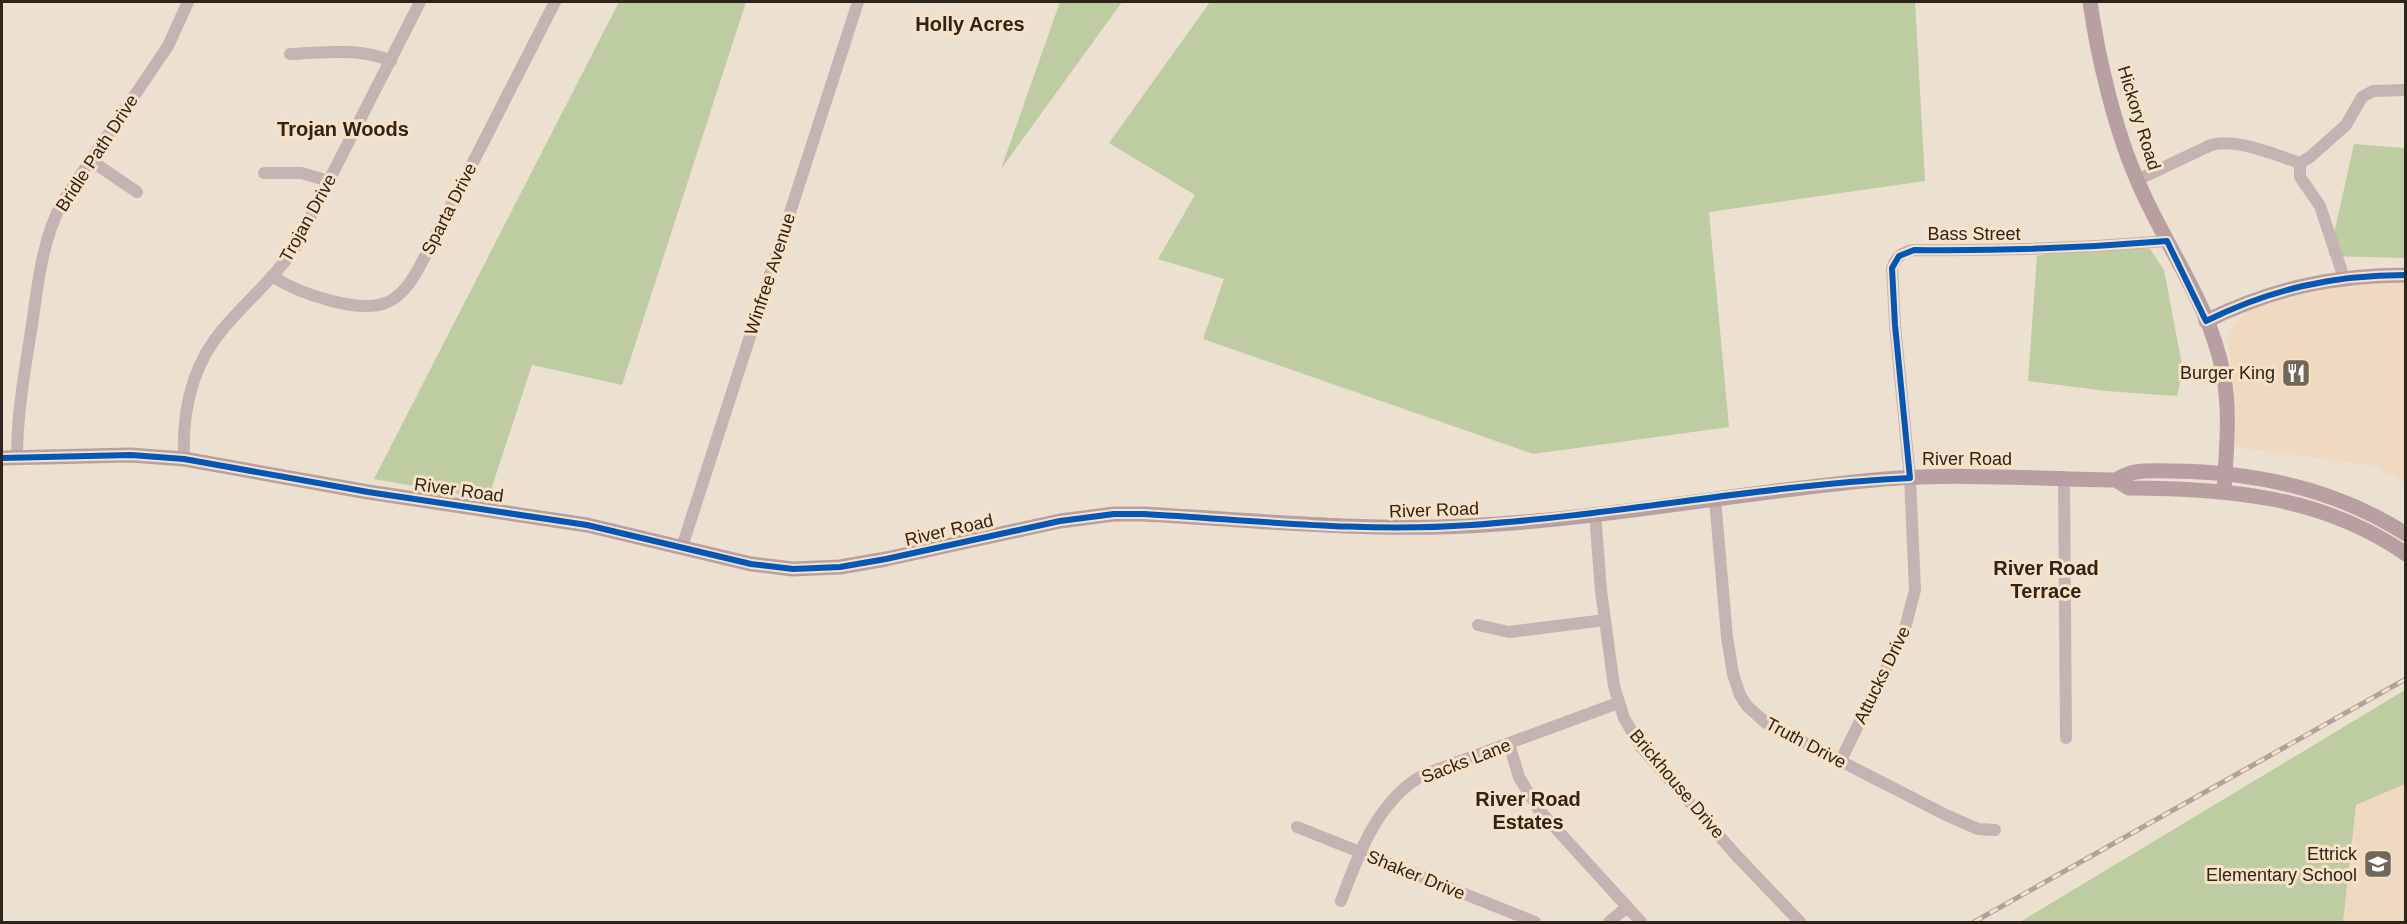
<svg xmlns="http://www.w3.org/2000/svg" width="2407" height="924" font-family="Helvetica,sans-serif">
	<rect width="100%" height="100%" fill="#ece0d1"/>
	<path fill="#efdac1" d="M2405 275V484L2377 466 2235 447 2236 414 2228 336 2246 310 2333 286Z
		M2405 784V922H2343L2356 805Z"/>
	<path fill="#bdcca1" d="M619 2H746L622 385 532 365 488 499 374 479Z
		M1060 2H1122L1001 169Z
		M1210 2H1915L1925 181 1709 212 1729 427 1533 454 1203 339 1224 279 1158 259 1195 195 1109 143Z
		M2354 144 2405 148V258L2329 256Z
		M2100 242 2150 249 2164 270 2183 370 2177 396 2106 391 2028 381 2037 256Z
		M2405 690V784L2356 805 2343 922H2020Z"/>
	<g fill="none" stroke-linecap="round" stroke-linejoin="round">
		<path stroke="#c5b2b3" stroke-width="12" d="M290 54C323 53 360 47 391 61
			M90 160 137 192
			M2300 163 2310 157 2346 125 2362 97 2373 91 2406 90
			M264 173H301L329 181
			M2137 180 2211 145C2237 138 2275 155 2300 163V177L2320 206 2344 278
			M273 277C299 293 359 315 388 302 404 294 413 279 421 264L555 2
			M17 458C17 413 25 369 32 325 38 283 42 239 63 201L168 46 188 2
			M184 459C182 412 192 365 223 329 246 301 274 279 294 249L420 2
			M2064 479 2066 738
			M1715 499 1727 637 1733 674 1740 695 1747 706 1766 723 1946 815 1978 829 1995 830
			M1595 513 1601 591 1614 686 1624 718 1641 747 1736 855 1800 922
			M682 547 858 2
			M1478 625 1509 632 1605 620
			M1509 744 1519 777 1539 810 1641 922
			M1840 762 1904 632 1915 590 1910 478 1895 325 1892 268C1896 257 1902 252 1914 250 1999 251 2083 248 2167 241
			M1297 827 1535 922
			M1341 901C1359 853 1378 799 1425 774L1618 703
			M1609 922 1627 907"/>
		<path stroke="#b79fa2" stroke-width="15" d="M2090 2C2098 58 2115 130 2138 182 2165 246 2210 304 2223 373 2231 412 2226 452 2224 491
			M2206 321C2271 289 2333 275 2406 275
			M2 458 131 455 184 459 368 492 587 525 751 564 793 569 840 567 886 559 1060 521 1114 514H1144C1251 520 1359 531 1467 526 1607 519 1745 491 1885 479 1962 473 2039 479 2116 480 2134 468 2152 471 2173 471 2255 472 2336 489 2406 534
			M2116 480 2129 488C2228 489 2321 495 2406 554"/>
		<g stroke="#afa19d" stroke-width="5">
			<path id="rail" d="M1974 922 2406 679"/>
		</g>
		<use href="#rail" stroke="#f8e1c5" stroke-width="3" stroke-dasharray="9" stroke-linecap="butt"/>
		<g stroke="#f8e1c5" stroke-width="10">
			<path id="cycleway" d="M2 458 131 455 184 459 368 492 587 525 751 564 793 569 840 567 886 559 1060 521 1114 514H1144C1252 520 1362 533 1471 525 1617 515 1763 485 1910 478L1895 325 1892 268 1899 256 1914 250C1999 251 2083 248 2167 241L2206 321C2271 289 2333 275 2406 275"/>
		</g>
		<use href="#cycleway" stroke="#0057b8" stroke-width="6"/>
	</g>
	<defs>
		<g id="restaurant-square" transform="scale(1.5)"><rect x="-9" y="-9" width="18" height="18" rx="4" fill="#70665a" stroke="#f8e1c5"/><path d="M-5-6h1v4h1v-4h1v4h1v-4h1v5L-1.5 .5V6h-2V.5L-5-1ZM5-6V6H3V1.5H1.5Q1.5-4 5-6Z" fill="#fff"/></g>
		<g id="school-square" transform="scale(1.5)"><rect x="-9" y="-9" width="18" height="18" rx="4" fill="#70665a" stroke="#f8e1c5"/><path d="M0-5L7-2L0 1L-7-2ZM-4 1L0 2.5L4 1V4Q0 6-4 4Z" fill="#fff"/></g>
	</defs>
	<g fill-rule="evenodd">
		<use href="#restaurant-square" x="2296" y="373"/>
		<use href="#school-square" x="2378" y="864"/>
	</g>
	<g text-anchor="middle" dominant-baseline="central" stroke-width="6" stroke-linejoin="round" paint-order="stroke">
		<g font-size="18" fill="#2d241a" stroke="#f8e1c5">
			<text transform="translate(2139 118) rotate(73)">Hickory Road</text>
			<text transform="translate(97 153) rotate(-57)">Bridle Path Drive</text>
			<text transform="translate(449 209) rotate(-63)">Sparta Drive</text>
			<text transform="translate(308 218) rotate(-61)">Trojan Drive</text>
			<text x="1974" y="234">Bass Street</text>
			<text transform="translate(770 274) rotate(-72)">Winfree Avenue</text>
			<text x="1967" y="459">River Road</text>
			<text transform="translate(459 490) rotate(8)">River Road</text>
			<text transform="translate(1434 510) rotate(-2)">River Road</text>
			<text transform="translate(949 530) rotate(-13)">River Road</text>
			<text transform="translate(1882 675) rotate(-64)">Attucks Drive</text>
			<text transform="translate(1806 743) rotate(28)">Truth Drive</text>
			<text transform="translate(1466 761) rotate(-21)">Sacks Lane</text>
			<text transform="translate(1677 784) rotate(50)">Brickhouse Drive</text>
			<text transform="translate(1416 875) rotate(22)">Shaker Drive</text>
		</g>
		<g font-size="18" fill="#2d241a" stroke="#f8e1c5" text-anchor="end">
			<text x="2275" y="373">Burger King</text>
			<text x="2357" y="854">Ettrick<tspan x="2357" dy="21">Elementary School</tspan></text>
		</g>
		<g font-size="20" font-weight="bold" fill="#2d241a" stroke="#f8e1c5">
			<text x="970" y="24">Holly Acres</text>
			<text x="343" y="129">Trojan Woods</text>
			<text x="2046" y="568">River Road<tspan x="2046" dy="23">Terrace</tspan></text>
			<text x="1528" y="799">River Road<tspan x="1528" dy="23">Estates</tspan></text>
		</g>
	</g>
	<rect width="2407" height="924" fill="none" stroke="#2d241a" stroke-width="6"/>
</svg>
